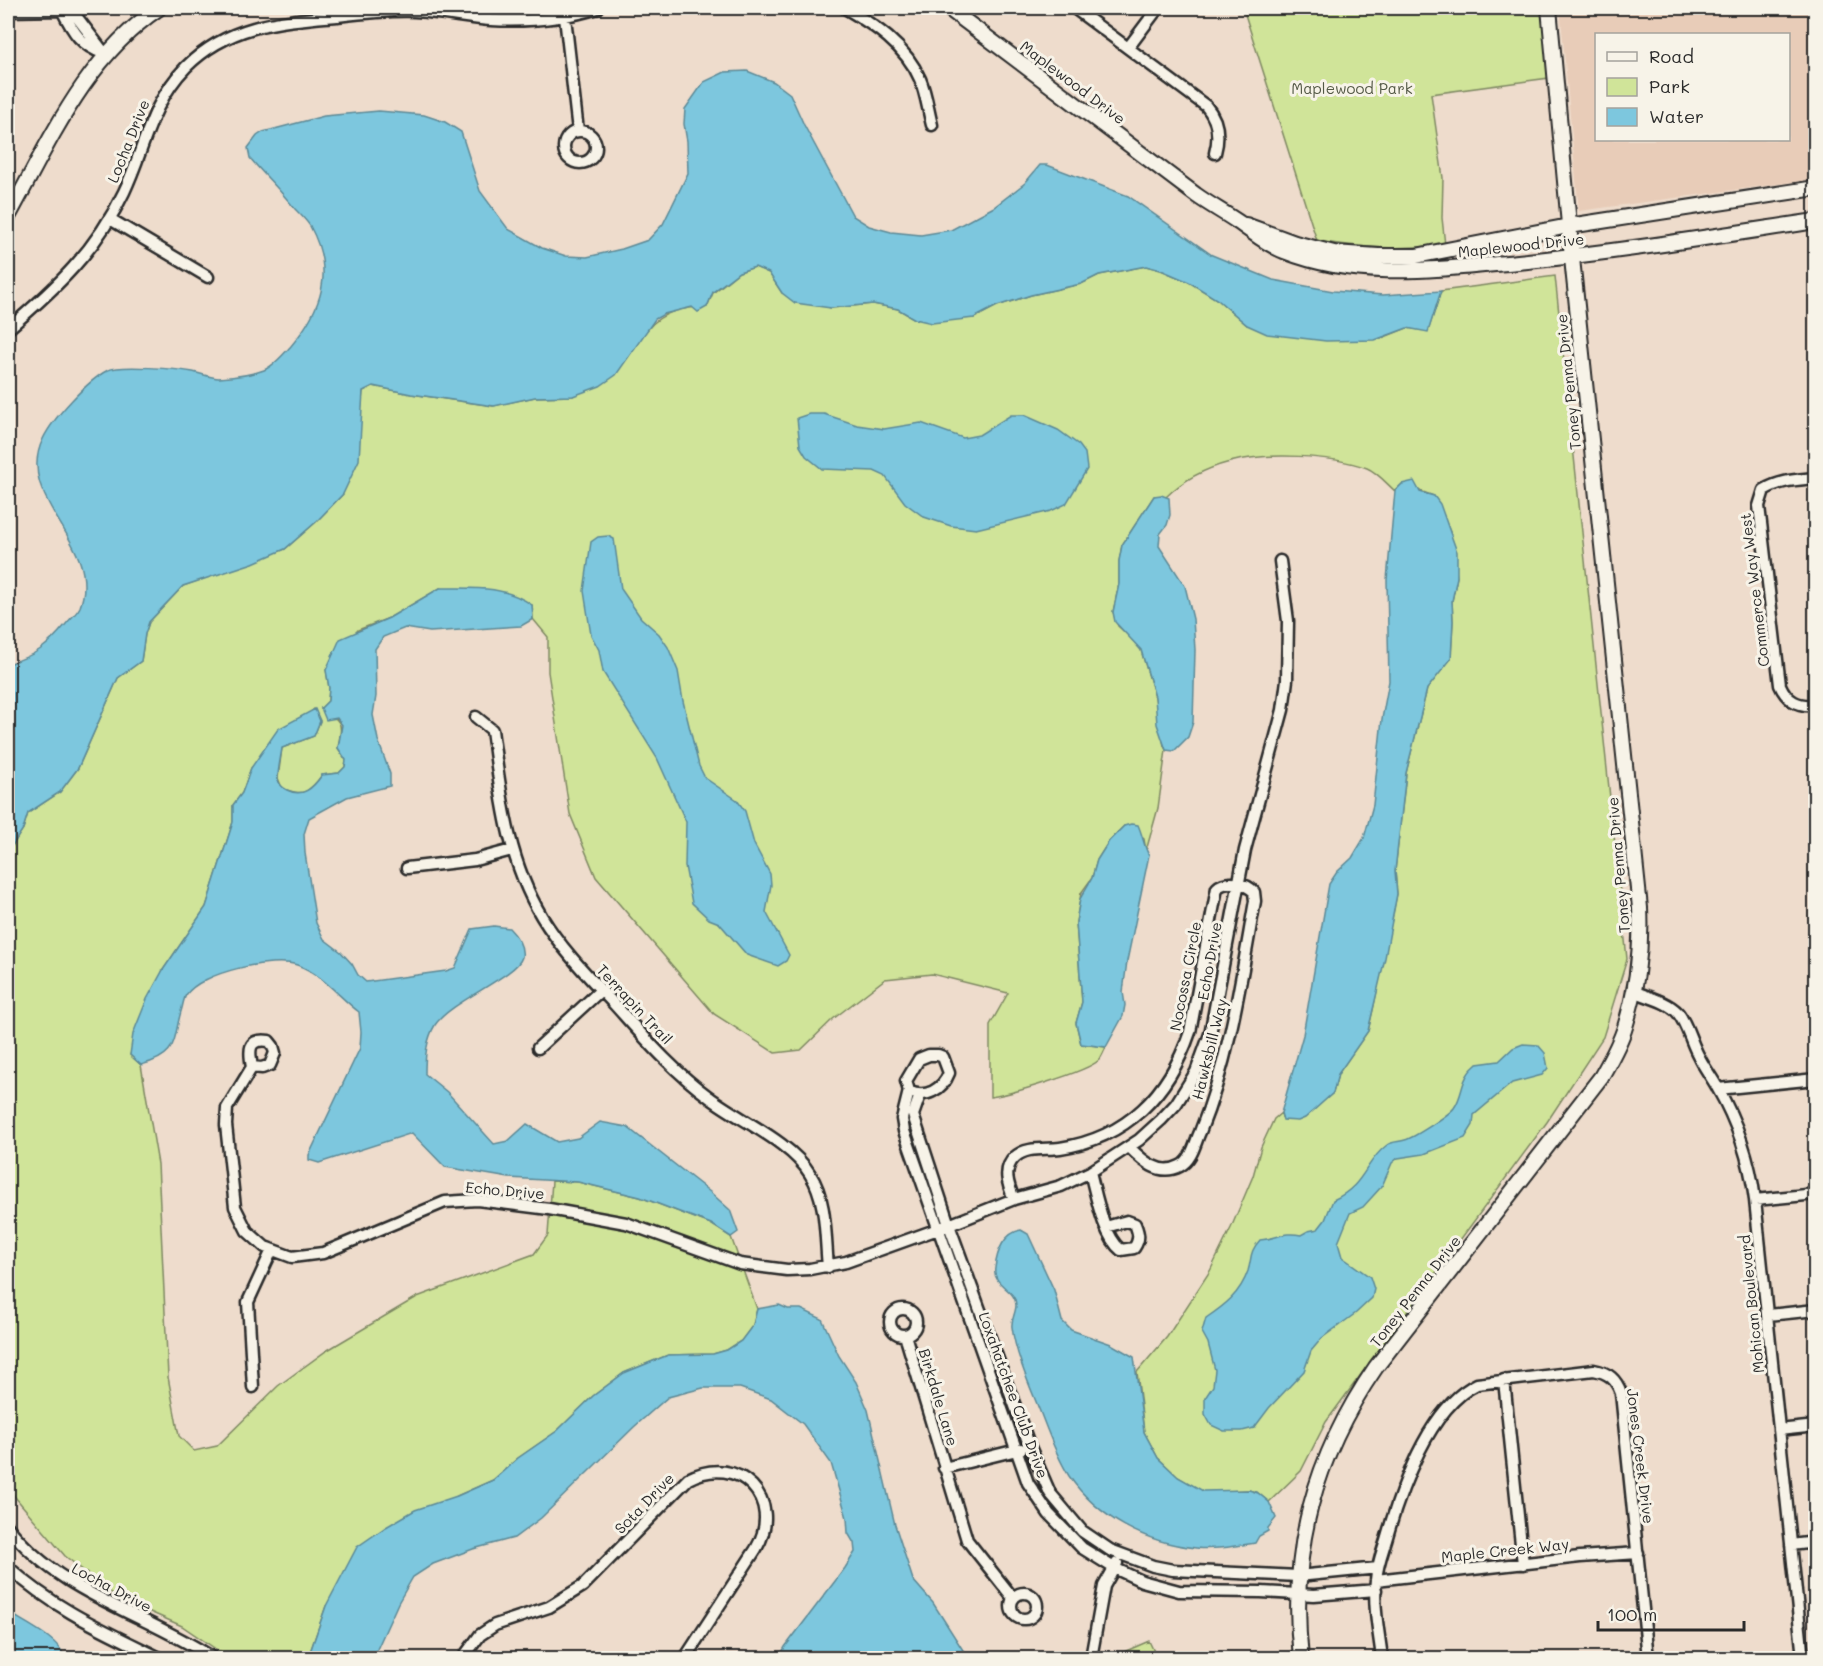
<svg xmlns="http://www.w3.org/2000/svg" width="1823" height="1666" font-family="Mali,sans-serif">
	<rect width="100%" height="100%" fill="#eedccc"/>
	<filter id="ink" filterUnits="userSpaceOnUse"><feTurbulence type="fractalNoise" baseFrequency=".0167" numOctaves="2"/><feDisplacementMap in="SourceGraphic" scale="12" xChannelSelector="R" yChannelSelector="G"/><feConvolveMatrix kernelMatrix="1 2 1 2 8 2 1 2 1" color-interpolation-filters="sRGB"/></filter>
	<g filter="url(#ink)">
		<path fill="#e8ccb8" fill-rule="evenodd" d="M1560 8H1815V179L1579 211ZM1596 34H1788V140H1596Z"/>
		<path fill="#d0e499" stroke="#7e8862" stroke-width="1.5" d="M1243 8H1542L1549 78 1431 94 1443 178 1442 218 1445 245C1400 250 1362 248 1317 241Z
			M1146 266 1161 270 1189 282 1218 300 1247 325 1382 338 1407 328 1428 331 1441 291 1555 276 1627 959 1603 1037 1547 1122 1326 1422 1301 1471 1269 1502 1258 1493 1249 1490 1203 1492 1178 1477 1158 1458 1144 1432 1137 1372 1167 1337 1210 1271 1231 1228 1253 1176 1261 1147 1274 1119 1281 1113 1282 1117 1319 1104 1333 1093 1338 1074 1368 1031 1373 1010 1397 894 1395 871 1406 773 1427 689 1451 658 1453 621 1452 601 1457 577 1450 532 1434 496 1402 484 1395 491C1387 484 1377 472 1367 468 1332 455 1266 452 1230 462 1207 468 1183 480 1166 497L1154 496 1122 545 1119 561V584L1113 612 1118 626 1132 639 1141 650 1155 697 1164 746 1166 750 1158 808 1146 851 1144 839 1124 826 1109 841 1097 860 1092 878 1081 893 1076 922 1082 1002 1076 1023 1081 1044 1106 1047C1104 1051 1102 1057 1099 1060 1087 1072 1008 1095 990 1097V1025L1008 993 932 974 885 979 833 1019 801 1050 775 1053 714 1014 596 877 570 814 548 672V637L533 619 532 605 440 588 389 618 358 630 326 669 329 688 328 701 321 708C344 722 342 723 338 748L346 760 345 767 339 773 322 775C309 793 302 797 282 788L278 778 282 748 314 736 320 721 314 709 251 768 242 793 233 805V822L206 907 163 970 130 1055 141 1065 158 1164 168 1377 179 1436 194 1451 217 1446 278 1386 326 1351 417 1297 534 1254 548 1235 552 1181 578 1182 640 1197 711 1224 731 1237 757 1309 753 1325 741 1341 727 1350 713 1354 668 1355 624 1373 593 1396 557 1431 518 1458 493 1480 457 1496 326 1606 308 1658H229L182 1626 118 1598 65 1556 15 1497 8 1484V852L23 829 28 813 60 792 78 768 118 678 141 661 145 634 149 622 183 586 285 549 316 522 343 494 361 411 363 391 373 386 411 394 493 406 535 397 573 396 647 330C662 311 684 307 707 307L713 293 739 272 755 267 769 273 782 293 819 305 831 308 873 304 898 309 915 319 974 318 997 306 1031 295 1081 284 1099 275Z
			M1149 1641 1157 1658H1110Z"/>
		<path fill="#7dc7de" stroke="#5c8996" stroke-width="1.5" d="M747 71 774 82 790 94 804 125 853 216 869 226 891 232 921 235 951 230 994 207 1025 183 1040 165H1047L1128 196 1212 255 1273 280 1333 291 1383 295 1441 291 1428 332 1407 328 1375 340 1326 341 1267 334 1247 325 1218 300 1189 282 1161 270 1146 266 1099 275 1081 284 1031 295 997 306 974 318 932 323 915 319 898 309 873 304 831 308 795 303 782 293 769 273 755 267 739 272 713 292 707 307 698 312 692 307 664 314 655 319 616 375 600 386 573 396 535 397 494 406 411 394 373 386 363 391 359 460 343 494 316 522 285 549 253 563 183 586 149 622 145 634 141 661 118 678 78 768 60 792 28 813 23 829 8 852V664C36 655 47 647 66 624 70 619 77 613 80 607 104 543 13 500 43 439 53 418 87 381 108 370 121 364 177 369 193 372 202 374 211 378 219 378 233 377 251 375 264 370 274 366 284 354 291 346 322 309 335 272 310 226 306 220 300 214 295 209 281 191 265 176 250 158L248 148 257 136 263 132 324 116 379 111 424 115 445 122 461 132 480 191 508 229 542 248 566 256 587 257 622 249 648 240 663 224 688 173 687 141 684 124 685 109 704 82 725 72Z
			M809 414H824L857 425 884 429 921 423 963 438 979 435 1011 415H1024L1058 430 1079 445 1085 453 1087 469 1066 504 1051 511 976 529 951 526 924 517 905 503 885 476 874 471 822 469 806 456 800 446 797 418Z
			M1414 481 1420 492 1434 496 1440 504 1457 552V577L1452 601 1453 621 1451 659 1427 689 1406 773 1395 871 1397 894 1385 958 1368 1031 1338 1074 1333 1093 1305 1118 1298 1121 1283 1120 1281 1113 1303 1035 1329 884 1337 872 1352 858 1364 838 1373 805 1382 719 1389 681 1387 580 1395 491 1402 484Z
			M1161 495 1169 498 1170 515 1167 525 1160 534 1159 546 1185 586 1193 619 1195 650 1193 722 1188 737 1174 751 1166 750 1157 724 1155 697 1141 650 1115 622 1113 612 1119 584V561L1122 545 1154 496Z
			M608 536 614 539 621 589 641 618 659 634 668 647 678 671 683 701 699 766 705 778 737 800 745 811 754 844 770 874 771 885 766 912 789 955 786 961 778 966 747 955 719 923 709 919 692 903 685 866 686 822 657 758 603 672 599 650 591 635 584 591 591 542 598 537Z
			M440 588C472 588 505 585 532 605L533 619 521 626 430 632 405 628 383 637 375 649 376 696 373 715 378 740 390 774V786L347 797 309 818 304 834 305 853 316 923 324 939 341 952 352 964 358 975 366 982 446 971 455 968 472 929 494 926 509 928C516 935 524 946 522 957 517 976 451 1001 435 1025 426 1040 425 1057 425 1074L447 1092 494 1144 508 1141 527 1124 557 1142 578 1138 600 1122 627 1127 710 1192 730 1210 738 1232 731 1237 711 1224 640 1197 578 1182 509 1178 445 1167 412 1133 319 1163 309 1160V1155L360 1048 361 1032 359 1012C339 997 321 973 297 965 273 957 201 972 186 995 184 998 183 1004 182 1008 172 1040 180 1055 141 1065L130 1055 133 1034 147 999 163 970 206 907 233 822V805L242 793 251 768 278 729 315 709 320 721 314 736 282 748C281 756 277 774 278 780 280 786 283 788 287 790 303 798 313 788 322 775L339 773 345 767 346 760 338 748 342 725 337 718 326 720 321 708 328 701 329 688 326 670 340 639 389 618Z
			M1131 824 1138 825C1142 833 1145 850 1149 855L1127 961 1123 992 1125 1005 1123 1016 1106 1047 1081 1044 1076 1023 1082 1002 1076 922 1080 899 1092 878 1097 860 1109 841 1124 826Z
			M1523 1044 1538 1045 1545 1053 1548 1068 1542 1075 1512 1083 1474 1115 1473 1125 1465 1138 1424 1154 1398 1158 1392 1163 1382 1186 1363 1207 1350 1213 1338 1243 1342 1257 1370 1277 1374 1289 1372 1298 1356 1313 1322 1338 1311 1351 1304 1371 1269 1408 1254 1428 1242 1431H1224L1211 1425 1205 1414V1398L1213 1386 1215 1370 1208 1343 1202 1332 1206 1318C1225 1305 1240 1294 1248 1271 1252 1258 1249 1252 1260 1240 1278 1239 1283 1231 1301 1235L1308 1231 1318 1229 1325 1220 1333 1200C1366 1185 1364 1162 1387 1145 1392 1141 1399 1142 1405 1140 1413 1138 1449 1115 1454 1108 1462 1097 1461 1084 1468 1074 1470 1070 1474 1067 1477 1064L1499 1061 1513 1048Z
			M1021 1230 1028 1234 1054 1290 1062 1321 1071 1330 1111 1344 1134 1357 1144 1432 1158 1458 1178 1477 1203 1491 1249 1490 1258 1493 1269 1502 1276 1518 1268 1528V1531L1259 1536 1255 1543C1236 1546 1215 1550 1196 1548 1146 1543 1098 1518 1069 1476 1057 1457 1049 1435 1041 1414 1031 1389 1015 1353 1012 1327 1011 1319 1016 1313 1016 1305 1016 1289 992 1286 995 1268 997 1251 1004 1233 1021 1230Z
			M779 1305 788 1309H801L822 1319 839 1356 856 1382 868 1410 895 1525 913 1580 933 1603 968 1658H779L785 1647 845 1568 855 1552 854 1543 848 1533 847 1518 831 1463 803 1424 771 1399 740 1388H703L668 1397 634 1427 541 1518 514 1538 473 1549 433 1564 413 1577 398 1603 373 1658H308L326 1606 357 1547 386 1527 415 1510 457 1496 493 1480 518 1458 557 1431 593 1396 624 1373 668 1355 713 1354 727 1350 741 1341 753 1325 757 1309Z
			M8 1612C25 1623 60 1639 65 1658H8Z"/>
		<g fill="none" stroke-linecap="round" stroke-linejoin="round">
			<g stroke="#2b2b2b" stroke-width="15">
				<path id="minor" d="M845 8C874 25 906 46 920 79 926 93 928 110 932 125
					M1074 8 1206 106C1218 120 1220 135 1215 153
					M62 10C73 32 81 46 105 54
					M8 11 62 10 73 12 105 54
					M565 17 578 131
					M1128 48 1158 8
					M564 147a16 16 0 1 1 32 0a16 16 0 1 1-32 0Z
					M110 219 208 277
					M8 329C56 288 96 251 124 192 145 148 150 104 186 67 229 24 280 21 337 16 363 13 388 10 414 11 440 12 465 18 491 20 528 22 563 19 598 8
					M1816 478C1797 480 1780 480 1764 490L1759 506 1780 685C1787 701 1798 707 1816 705
					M476 717 492 730C501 795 507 859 542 917 562 950 589 977 615 1005 644 1037 673 1071 709 1097 739 1120 791 1142 810 1174 827 1200 825 1236 828 1267
					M407 868 475 860 512 850
					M1633 991C1647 997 1667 1001 1678 1013 1687 1024 1691 1042 1698 1055 1703 1066 1711 1076 1717 1087 1737 1122 1750 1160 1755 1200L1803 1658
					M538 1048 601 990
					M929 1055H938L943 1057 949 1073C943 1089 925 1100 909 1091L906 1081 919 1059Z
					M252 1067C249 1051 247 1038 269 1041L273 1046 275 1053 270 1065 262 1068 252 1067 227 1108 226 1125 235 1207 247 1231 265 1247 292 1257 323 1253 445 1202 477 1200 549 1209 626 1223 740 1264 787 1270 810 1269 846 1262 949 1225 1014 1199 1061 1186 1090 1172 1139 1140 1161 1120 1176 1104 1196 1072 1210 1034 1245 850 1283 710 1287 680 1288 621 1280 561
					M1718 1089 1816 1079
					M909 1091 902 1119 904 1131 1028 1483 1049 1514 1082 1548 1114 1568 1142 1581 1179 1591 1261 1592 1314 1595 1376 1590
					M920 1095 913 1115 949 1225 1030 1447 1050 1493 1082 1531 1110 1550 1153 1566 1173 1570 1298 1576 1378 1568
					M1090 1172C1096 1194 1103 1236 1121 1250L1134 1248C1140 1239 1139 1234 1135 1224L1127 1221 1106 1227
					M1014 1199C1008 1185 1002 1169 1015 1157 1027 1146 1045 1150 1060 1148 1127 1138 1169 1094 1190 1032L1217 888C1226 879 1246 883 1254 892L1255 901C1241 979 1230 1058 1200 1132 1195 1143 1192 1160 1180 1166 1159 1177 1142 1160 1129 1147
					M1755 1200 1816 1194
					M890 1322a13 13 0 1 1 26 0a13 13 0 1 1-26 0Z
					M1768 1315 1816 1310
					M905 1335 967 1540 1013 1598
					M1504 1380 1523 1564
					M253 1387 248 1302 272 1250
					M1779 1430 1816 1426
					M944 1468 1021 1449
					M8 1527C60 1594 144 1613 213 1658
					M1791 1545 1816 1542
					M8 1567C56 1610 103 1630 160 1658
					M1376 1580 1580 1557 1638 1553
					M1011 1606a13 13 0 1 1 26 0a13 13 0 1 1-26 0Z
					M131 1658 136 1647
					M463 1658 480 1635 495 1625 549 1607 583 1586 688 1479C739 1452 785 1500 756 1549L685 1658
					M1091 1658 1104 1586 1117 1563
					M1382 1658C1379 1633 1373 1606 1376 1580 1377 1566 1382 1553 1386 1540 1400 1491 1429 1407 1477 1384L1594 1370C1609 1373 1616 1379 1621 1393L1648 1658"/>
			</g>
			<g stroke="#2b2b2b" stroke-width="18">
				<path id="tertiary" d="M948 8 1196 195C1210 205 1225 213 1238 222 1254 233 1266 244 1284 251 1360 281 1439 269 1518 262 1618 252 1716 236 1816 221
					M8 217C50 141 85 58 159 8
					M1246 225 1295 243 1334 253 1378 256H1416L1569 226 1816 188
					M1301 1658C1289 1550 1314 1457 1376 1367L1601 1077C1610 1061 1620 1044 1625 1027 1637 988 1642 948 1640 908L1573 268 1549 8"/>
			</g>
			<use href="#minor" stroke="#f7f3e8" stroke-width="10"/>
			<use href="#tertiary" stroke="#f7f3e8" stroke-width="14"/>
		</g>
	</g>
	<g text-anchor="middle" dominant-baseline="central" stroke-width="6" stroke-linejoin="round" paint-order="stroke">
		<g font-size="15" fill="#2b2b2b" stroke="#f7f3e8">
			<text transform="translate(1073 82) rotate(37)">Maplewood Drive</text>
			<text transform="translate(128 141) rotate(-68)">Locha Drive</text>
			<text transform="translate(1521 245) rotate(-6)">Maplewood Drive</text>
			<text transform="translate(1568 382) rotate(-96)">Toney Penna Drive</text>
			<text transform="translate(1754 590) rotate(-97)">Commerce Way West</text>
			<text transform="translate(1618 865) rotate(-95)">Toney Penna Drive</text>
			<text transform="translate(1209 961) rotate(-80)">Echo Drive</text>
			<text transform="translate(1185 976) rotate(-79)">Nocossa Circle</text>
			<text transform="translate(635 1004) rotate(47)">Terrapin Trail</text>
			<text transform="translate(1209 1049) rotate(-76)">Hawksbill Way</text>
			<text transform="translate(505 1190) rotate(5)">Echo Drive</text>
			<text transform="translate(1415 1291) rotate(-52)">Toney Penna Drive</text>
			<text transform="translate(1751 1304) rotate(-96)">Mohican Boulevard</text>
			<text transform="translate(1014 1395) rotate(70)">Loxahatchee Club Drive</text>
			<text transform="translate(939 1397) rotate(73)">Birkdale Lane</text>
			<text transform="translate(1641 1456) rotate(83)">Jones Creek Drive</text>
			<text transform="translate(644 1503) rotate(-46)">Sota Drive</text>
			<text transform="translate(1505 1550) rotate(-6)">Maple Creek Way</text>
			<text transform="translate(112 1587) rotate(28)">Locha Drive</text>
		</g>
		<g font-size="15" fill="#545946" stroke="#f7f3e8">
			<text x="1352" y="88">Maplewood Park</text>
		</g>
	</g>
	<rect width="1823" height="1666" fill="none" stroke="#f7f3e8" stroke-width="30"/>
	<rect x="15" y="15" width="1793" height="1636" fill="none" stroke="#2b2b2b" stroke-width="2" filter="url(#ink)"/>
	<rect x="1595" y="33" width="195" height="108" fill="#f7f3e8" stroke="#a5a39c" stroke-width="1.5"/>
	<rect x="1607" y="52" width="30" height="9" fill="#f7f3e8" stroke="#a5a39c" stroke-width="1.5"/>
	<text x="1649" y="63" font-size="18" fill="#2b2b2b">Road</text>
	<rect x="1607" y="78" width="30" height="18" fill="#d0e499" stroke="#a5a39c" stroke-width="1.5"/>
	<text x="1649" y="93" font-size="18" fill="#2b2b2b">Park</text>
	<rect x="1607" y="108" width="30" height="18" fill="#7dc7de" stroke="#a5a39c" stroke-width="1.5"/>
	<text x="1649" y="123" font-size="18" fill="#2b2b2b">Water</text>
	<path d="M1598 1621v9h146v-9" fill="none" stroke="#2b2b2b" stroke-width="3"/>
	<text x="1607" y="1621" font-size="18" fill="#2b2b2b" stroke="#f7f3e8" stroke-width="4.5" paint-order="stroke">100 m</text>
</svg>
